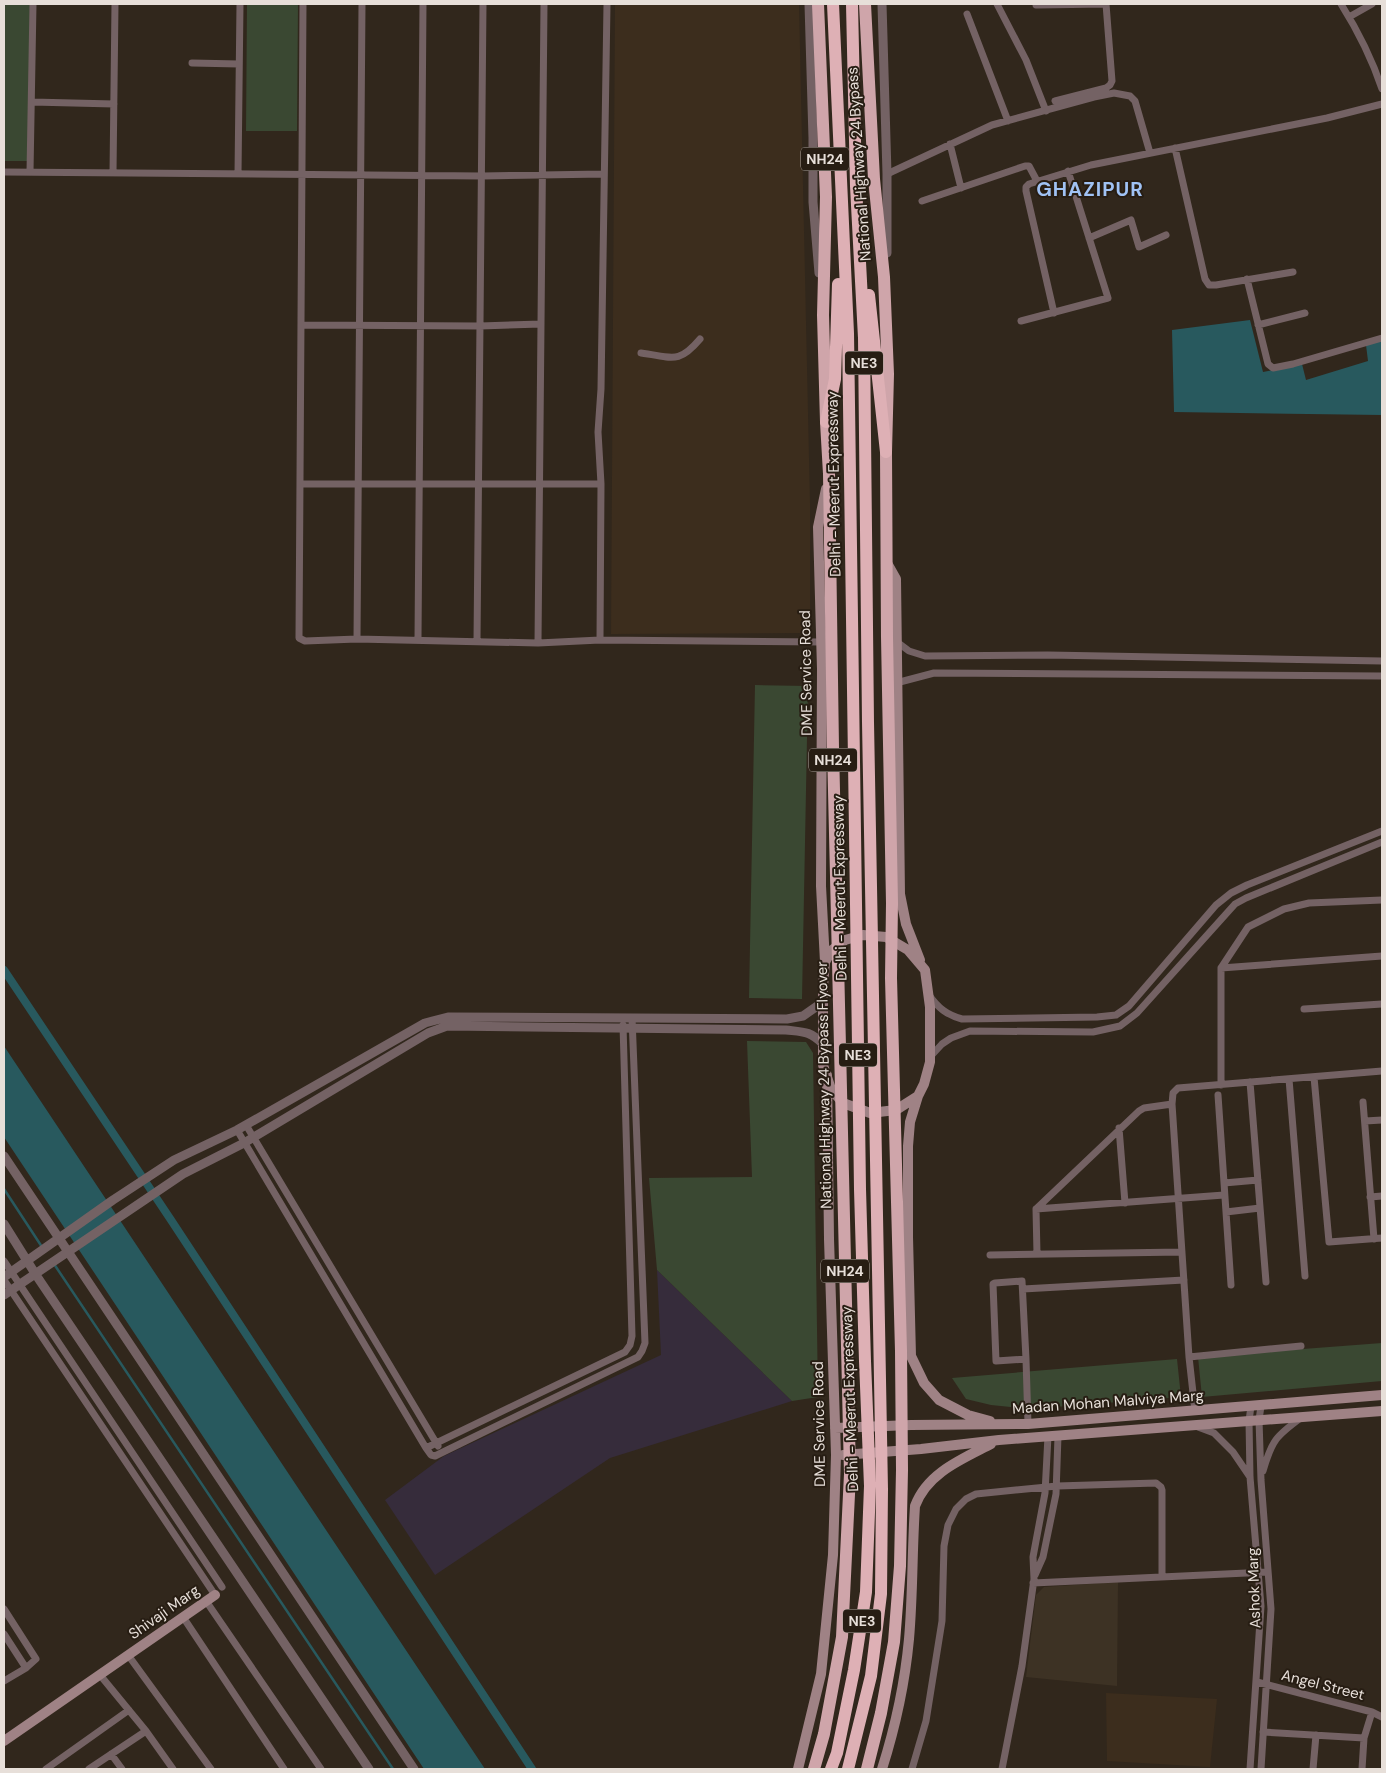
<svg xmlns="http://www.w3.org/2000/svg" width="1386" height="1773" font-family="'DM Sans',sans-serif">
	<rect width="100%" height="100%" fill="#31271c"/>
	<path fill="#3d3224" d="M1118 1582 1117 1686 1026 1677 1036 1595 1044 1587Z"/>
	<path fill="#362c3b" d="M657 1270 792 1401 610 1458 435 1575 385 1500 444 1456 661 1355Z"/>
	<path fill="#3c2d1d" d="M615 4H799L810 503V633L611 634Z
		M1106 1693 1217 1699 1210 1767 1107 1761Z"/>
	<path fill="#3a4832" d="M4 4H30L28 161H4Z
		M247 4H298L297 131H246Z
		M755 685 808 686 802 999 749 998Z
		M747 1041 806 1042 813 1053 818 1397 792 1401 657 1270 649 1178 752 1177Z
		M1382 1343V1381L1202 1397 1198 1357Z
		M1177 1359 1181 1397 1030 1409 991 1405 966 1399 952 1378Z"/>
	<path fill="#28595e" d="M1250 320 1263 372 1302 364 1306 380 1368 361 1366 345 1382 339V415L1174 412 1172 330Z
		M4 1046 485 1769H424L4 1137Z"/>
	<g fill="none" stroke-linecap="round" stroke-linejoin="round">
		<path stroke="#28595e" stroke-width="2.5" d="M4 1189 42 1247
			M54 1264 393 1769"/>
		<path stroke="#28595e" stroke-width="8" d="M4 970 171 1220 532 1769"/>
		<path stroke="#746264" stroke-width="7" d="M303 4 299 638 305 641 357 639 538 643 600 640 821 642
			M997 4 1026 60 1046 111
			M1341 4C1358 31 1372 59 1382 89
			M1036 5 1106 4
			M967 14 1008 121
			M1349 17 1372 4
			M192 63 239 64
			M1055 101 1106 88 1110 85 1112 81 1106 4
			M32 102 114 104
			M950 144 961 188
			M1175 148 1205 279 1209 285H1216L1293 272
			M4 172 482 176 604 174
			M30 172 33 4
			M113 173 115 4
			M238 174 240 4
			M887 174 992 125 1094 97 1114 93 1130 96 1135 101 1150 153
			M922 201 1025 166H1029L1037 181
			M1089 238 1131 220 1139 247 1166 235
			M1247 279 1268 364 1273 368 1293 364 1382 338
			M1054 313 1026 191V187L1029 184 1091 165 1327 118 1382 104
			M1021 321 1108 298 1068 171
			M301 325 480 326 541 324
			M1258 325 1305 313
			M641 353C672 357 678 365 700 339
			M300 484H601
			M357 639 362 4
			M418 639 423 4
			M600 640 601 484 598 432 601 389 607 4
			M477 641 483 4
			M897 642 909 651 925 656 1048 655 1382 661
			M538 643 544 4
			M896 683 934 673 1382 676
			M1221 968 1382 956
			M929 995C938 1008 947 1015 962 1019L1097 1017 1116 1015 1129 1006 1216 905 1231 893 1247 885 1382 831
			M1304 1009 1382 1004
			M930 1057 942 1044 951 1038 970 1031 1093 1032 1120 1026 1137 1013 1235 904 1246 898 1382 842
			M1314 1077 1329 1242 1382 1238
			M1289 1079 1305 1276
			M1250 1082 1266 1282
			M1221 1085V968L1248 927 1284 909 1309 903 1382 900
			M1218 1095 1231 1285
			M1363 1102 1374 1239
			M1365 1121 1382 1120
			M246 1125 438 1446
			M1119 1128 1125 1203
			M237 1130 426 1448 431 1455 435 1456 638 1357 642 1351 645 1343 632 1018
			M1224 1183 1258 1180
			M1370 1197 1382 1196
			M1036 1209 1224 1195
			M1226 1212 1260 1208
			M1037 1254 1036 1209 1139 1111 1144 1108 1172 1104
			M990 1255 1182 1252
			M4 1261 222 1587
			M4 1280 215 1595
			M1022 1281 1026 1359 996 1361 993 1284 995 1283Z
			M1023 1289 1184 1280
			M1189 1357 1301 1346
			M1026 1359 1028 1424
			M1195 1411 1189 1357 1172 1104 1173 1093 1178 1088 1382 1071
			M1198 1427 1214 1433 1233 1452 1250 1477
			M426 1448 625 1352 630 1345 632 1336 623 1025
			M1263 1471C1272 1440 1276 1436 1302 1417
			M1035 1575 1043 1557 1056 1494 1058 1436
			M1033 1583 1268 1572
			M206 1601 321 1769
			M4 1609 36 1659 26 1668 4 1681
			M183 1617 284 1769
			M4 1634 26 1668
			M128 1655 211 1769
			M100 1675 146 1731 173 1769
			M1257 1682 1372 1712 1382 1717
			M1263 1732 1364 1738
			M111 1754 122 1769
			M46 1769 129 1710
			M89 1769 146 1731
			M912 1769 926 1721 942 1621 944 1546 948 1525 956 1509 966 1499 976 1494 1057 1486 1156 1483 1161 1487 1162 1490V1577
			M1002 1769 1022 1666 1034 1579 1033 1557 1045 1493 1048 1436
			M1250 1769 1261 1606 1250 1477 1249 1421 1251 1406
			M1261 1769 1271 1609 1261 1480 1259 1420 1261 1406
			M1313 1769 1316 1735
			M1362 1769 1364 1738 1372 1712"/>
		<path stroke="#746264" stroke-width="9" d="M809 4 813 138V202L819 273
			M882 4 887 174V253
			M4 1156 414 1769
			M4 1224 36 1275 369 1769
			M4 1277 113 1200 174 1160 237 1130 425 1023 448 1017 787 1019 803 1016 823 1002
			M4 1295 183 1174 244 1143 428 1033 447 1026 786 1030C804 1032 810 1031 823 1044"/>
		<path stroke="#9f8285" stroke-width="10" d="M887 563 896 579 900 894 906 924 920 960
			M863 935 886 937 908 950 925 970 930 1007V1062L924 1084 918 1096 896 1110 870 1113 843 1103 831 1089 823 1065V986L825 962 831 951 845 940Z
			M825 962 821 886 822 669 818 527 826 489
			M918 1096 910 1122 908 1146V1237L911 1356 924 1383 939 1400 968 1415 990 1421
			M835 1428 911 1425 1028 1424 1382 1395
			M843 1455 921 1449 999 1440 1382 1411
			M4 1741 215 1595
			M798 1769 821 1674 833 1555 836 1455 829 1239 827 1075
			M882 1769C895 1728 905 1682 909 1639 913 1594 912 1550 915 1506 927 1473 962 1459 991 1444"/>
		<path stroke="#cfa5aa" stroke-width="12" d="M865 4 874 179 884 277 888 374 886 452 887 637 892 903 891 978 901 1351 902 1470 900 1566 894 1642 881 1713 867 1769
			M814 1769 824 1734 842 1637 850 1474 833 748 829 474 826 422 823 315 826 197 818 4"/>
		<path stroke="#deb0b5" stroke-width="12" d="M869 295 886 452
			M826 422 835 379 838 284
			M831 1769 837 1753 854 1670 866 1592 870 1486 865 1361 860 1189 848 333 833 4
			M848 1769 871 1676 881 1594 882 1489 868 722 864 338 856 186 852 4"/>
	</g>
	<g text-anchor="middle" dominant-baseline="central" stroke-width="4" stroke-linejoin="round" paint-order="stroke">
		<g fill="#271d13" stroke="#ada59e" stroke-width="1">
			<rect x="801" y="147.5" width="48" height="23" rx="4"/>
			<rect x="845" y="351.5" width="38" height="23" rx="4"/>
			<rect x="809" y="748.5" width="48" height="23" rx="4"/>
			<rect x="839" y="1043.5" width="38" height="23" rx="4"/>
			<rect x="821" y="1259.5" width="48" height="23" rx="4"/>
			<rect x="843" y="1609.5" width="38" height="23" rx="4"/>
		</g>
		<g font-size="14" font-weight="bold" fill="#e7dfd9">
			<text x="825" y="159">NH24</text>
			<text x="864" y="363">NE3</text>
			<text x="833" y="760">NH24</text>
			<text x="858" y="1055">NE3</text>
			<text x="845" y="1271">NH24</text>
			<text x="862" y="1621">NE3</text>
		</g>
		<g font-size="15" fill="#e7dfd9" stroke="#271d13">
			<text transform="translate(859 164) rotate(-94)">National Highway 24 Bypass</text>
			<text transform="translate(834 484) rotate(-91)">Delhi - Meerut Expressway</text>
			<text transform="translate(806 673) rotate(-91)">DME Service Road</text>
			<text transform="translate(840 888) rotate(-91)">Delhi - Meerut Expressway</text>
			<text transform="translate(824 1085) rotate(-91)">National Highway 24 Bypass Flyover</text>
			<text transform="translate(850 1399) rotate(-92)">Delhi - Meerut Expressway</text>
			<text transform="translate(1108 1402) rotate(-4)">Madan Mohan Malviya Marg</text>
			<text transform="translate(819 1424) rotate(-91)">DME Service Road</text>
			<text transform="translate(1254 1588) rotate(-92)">Ashok Marg</text>
			<text transform="translate(164 1612) rotate(-35)">Shivaji Marg</text>
			<text transform="translate(1323 1685) rotate(14)">Angel Street</text>
		</g>
		<g font-size="20" font-weight="bold" letter-spacing="1" fill="#a0c2f4" stroke="#271d13">
			<text x="1090" y="189">GHAZIPUR</text>
		</g>
	</g>
	<rect width="1386" height="1773" fill="none" stroke="#e7dfd9" stroke-width="10"/>
</svg>
